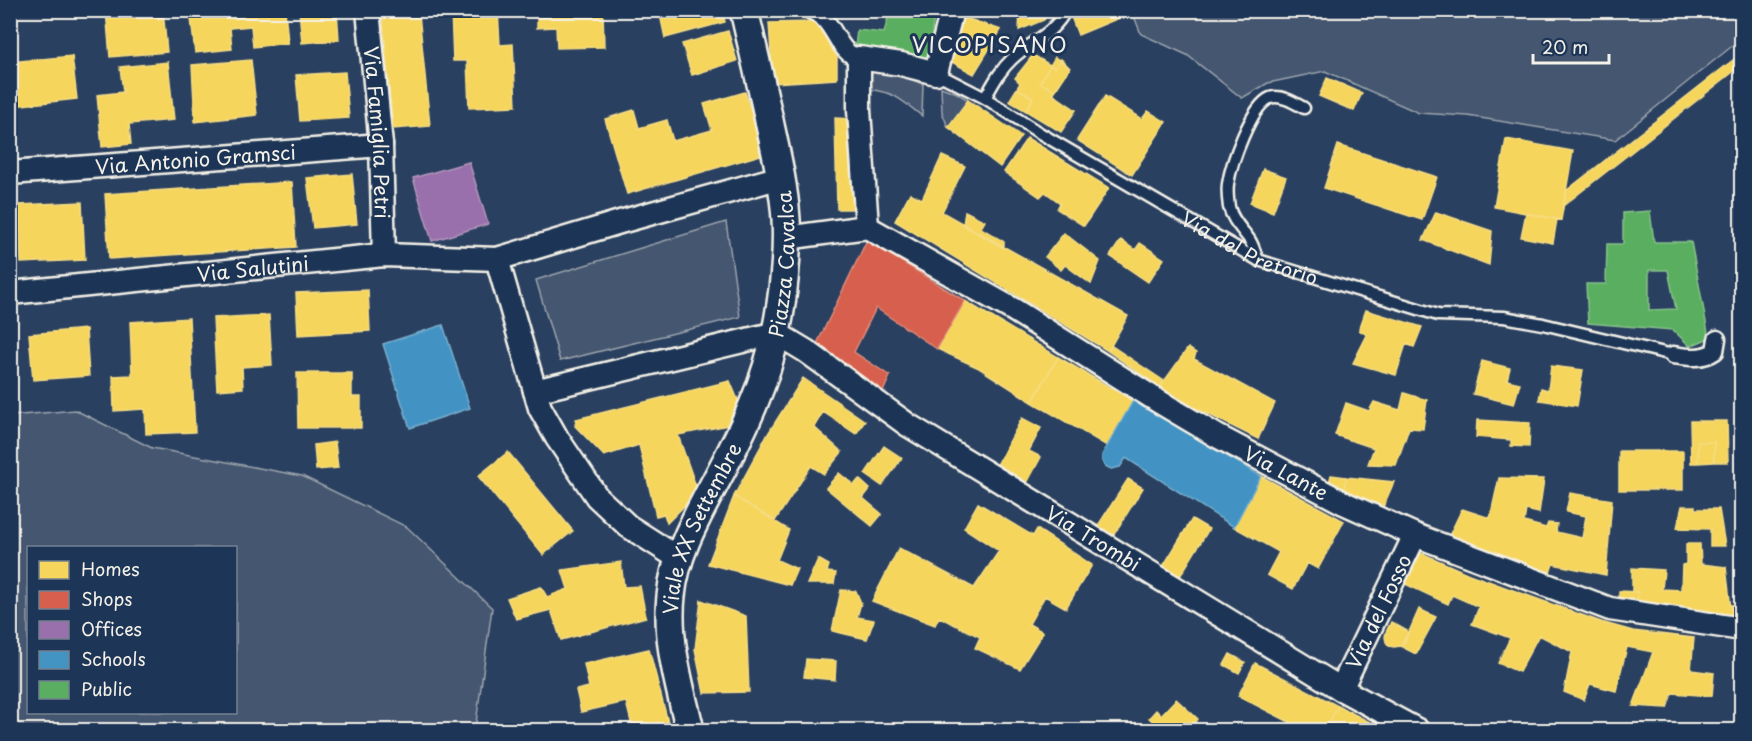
<svg xmlns="http://www.w3.org/2000/svg" width="1752" height="741" font-family="'Playpen Sans',sans-serif">
	<rect width="100%" height="100%" fill="#2a4060"/>
	<filter id="ink" filterUnits="userSpaceOnUse"><feTurbulence type="fractalNoise" baseFrequency=".0167" numOctaves="2"/><feDisplacementMap in="SourceGraphic" scale="12" xChannelSelector="R" yChannelSelector="G"/><feConvolveMatrix kernelMatrix="1 2 1 2 8 2 1 2 1" color-interpolation-filters="sRGB"/></filter>
	<g filter="url(#ink)">
		<path fill="#445771" stroke="#9ca4ac" stroke-width="1.5" fill-rule="evenodd" d="M1740 10 1741 39 1615 140 1468 116 1419 113 1325 71 1268 83 1242 98 1187 55 1141 34 1132 11Z
			M869 67 899 75 923 84 922 116C910 107 898 95 883 92 876 90 871 90 864 87Z
			M941 87 957 93 968 100 948 127 942 112Z
			M726 222 740 317 560 361 536 280Z
			M75 410 152 448 302 476 407 527 492 608 475 730H11V416ZM28 548H236V712H28Z"/>
		<path fill="#f6d55c" stroke="#f5dd86" stroke-width="1.5" d="M106 10H163L167 52 110 57Z
			M190 10H285L288 43 253 47 251 26 230 28 232 49 195 53Z
			M299 10H337L339 40 302 43Z
			M382 10H440L441 12 419 14 430 126 393 129Z
			M451 10H498L500 45 513 44 516 106 469 108 467 61H453Z
			M537 10H603L604 47 557 48 556 27 537 28Z
			M659 10H722L725 22 665 38Z
			M860 10H883V17L860 16Z
			M1020 10H1049L1044 20 1019 30Z
			M1075 10H1117L1119 18 1078 35 1070 14Z
			M960 16 1001 30 974 74 946 59Z
			M813 22 837 46V79L773 83 769 23Z
			M728 31 737 61 692 75 682 44Z
			M1742 53V65L1563 206 1566 191Z
			M1033 55 1055 68 1061 59 1070 68 1053 94 1076 110 1061 132 1026 111 1033 98 1017 88 1020 83 1015 78Z
			M72 56 77 99 13 106 10 62Z
			M1055 57 1070 68 1055 90 1040 83Z
			M251 60 257 115 195 122 192 65Z
			M168 62 174 120 129 124 131 144 102 147 97 95 123 92 120 67Z
			M345 72 349 118 300 121 296 75Z
			M1327 78 1362 93 1354 111 1319 96Z
			M1017 88 1033 98 1026 111 1009 101Z
			M745 92 764 154 627 194 605 119 634 110 639 128 667 120 673 141 712 130 704 104Z
			M1105 96 1142 119 1148 111 1166 122 1132 175 1077 140Z
			M968 100 1021 136 1000 167 948 127Z
			M835 118 852 119 857 209H837Z
			M1027 138 1109 188 1084 226 1057 209 1060 203 1045 192 1040 197 1004 172Z
			M1506 139 1573 151 1561 220 1494 207Z
			M1338 145 1437 177 1422 220 1324 188Z
			M942 156 965 166 942 212 1128 316 1108 351 895 221 910 193 922 199Z
			M1263 169 1286 177 1273 212 1250 203Z
			M352 174 357 224 313 228 307 178Z
			M292 182 296 247 109 259 105 194Z
			M82 202 85 260 21 263 19 205Z
			M965 211 985 221 981 228 1004 242V248L963 225Z
			M1436 212 1492 231 1489 265 1423 240Z
			M1526 213 1557 219 1553 243 1521 237Z
			M1064 233 1100 261 1091 284 1065 265 1061 270 1045 257Z
			M1121 240 1135 250 1140 243 1164 259 1148 282 1110 256Z
			M368 290 370 331 298 335 296 293Z
			M965 301 1058 357 1032 402 979 368 937 349Z
			M1366 310 1422 327 1414 347 1406 344 1396 375 1353 363 1367 335 1359 330Z
			M269 315 272 365 242 367 243 388 217 390 213 318Z
			M189 318 195 432 146 434 145 409 114 411 113 376 132 375 130 322Z
			M86 329 89 376 33 380 29 334Z
			M1112 346 1164 381 1160 387 1108 351Z
			M1188 348 1196 353 1194 359 1275 403 1258 439 1196 408 1160 387Z
			M1058 357 1133 401 1107 446 1032 402Z
			M1482 361 1510 368 1507 380 1520 383 1514 404 1473 394Z
			M1551 366 1583 370 1577 406 1539 400 1541 388 1548 390Z
			M297 373H352V397H361V428H298Z
			M803 378 865 421 856 434 823 412 814 427 842 452 824 474 811 466 775 521 734 496 766 437Z
			M730 381 741 407 733 424 678 435 698 492 667 523 664 514 656 516 639 445 604 456 575 426 576 419Z
			M1404 393 1427 400 1423 429 1409 428 1396 465 1368 464 1374 448 1335 435 1346 403 1369 411 1374 402 1400 410Z
			M1022 418 1041 428 1029 451 1041 457 1027 483 996 467Z
			M1477 420 1530 423 1529 447 1511 446V440L1476 437Z
			M1690 421H1727L1728 462H1714V442H1698V463H1691Z
			M335 442 338 468 316 470 314 445Z
			M1698 442H1714V462L1698 463Z
			M884 446 902 458 882 486 865 474Z
			M1619 451H1683V490H1619Z
			M508 452 573 531 543 555 478 476Z
			M839 473 854 485 859 479 870 489 863 498 882 514 872 526 826 488Z
			M1331 475 1346 477 1344 493 1328 486Z
			M1261 476 1344 521 1318 569 1307 563 1293 589 1267 575 1279 552 1234 527Z
			M1346 477 1394 482 1383 507 1344 493Z
			M1499 478 1544 479 1539 513 1526 510 1524 522 1546 528 1548 523 1557 524 1556 532 1582 538 1586 516 1566 512 1570 493 1612 500 1606 575 1553 564 1549 575 1490 554 1449 536 1462 509 1490 518Z
			M1128 479 1143 488 1113 536 1097 527Z
			M734 496 789 530 777 560 797 569 790 585 708 564Z
			M978 503 1033 536 1037 529 1092 565 1066 608 1045 596 1029 624 1043 632 1020 669 975 648 980 637 939 617 935 625 872 601 899 548 974 588 999 551 964 528Z
			M1682 506H1695V509H1719L1725 546H1710V529L1677 528Z
			M1192 519 1209 529 1179 578 1162 568Z
			M1742 525V569H1740L1736 526Z
			M1686 544H1700L1701 564 1726 567 1732 617 1636 606 1638 592H1632V568L1664 570 1662 589 1681 590 1682 565 1686 564Z
			M1419 552 1469 574 1601 622 1633 631 1694 638 1691 670 1714 673 1712 696 1672 693 1667 708 1633 706 1653 652 1627 647 1616 691 1590 684 1584 700 1564 692 1572 652 1539 635 1519 672 1498 663 1510 638 1472 624 1479 607 1452 595 1448 604 1405 584Z
			M818 559 829 565 827 572 836 573 834 584H807Z
			M621 562 624 587 640 586 646 617 561 640 551 610 516 619 507 598 541 587 547 597 568 589 562 570Z
			M841 590 856 591 861 603 857 617 874 620 867 639 832 631Z
			M1619 591 1638 592 1636 606 1619 603Z
			M701 600 746 616 749 692 704 693 695 649Z
			M1731 605H1742V617H1732Z
			M1419 609 1436 617 1416 654 1400 646 1405 641Z
			M1391 622 1409 632 1400 646 1394 647 1389 646 1386 642 1385 637 1386 632Z
			M649 649 670 730H633L626 702 581 712 576 690 589 687 584 664Z
			M1230 654 1245 662 1239 673 1224 665Z
			M806 659 836 661 835 680 804 677Z
			M1255 663 1338 706 1325 730H1305L1238 696Z
			M1176 699 1198 719 1188 730H1162L1149 718 1156 710 1161 715Z
			M1338 706 1385 730H1334L1327 727Z"/>
		<path fill="#d6604d" stroke="#df8c7c" stroke-width="1.5" d="M867 240 965 301 937 349 876 308 854 352 890 376 881 396 814 350Z"/>
		<path fill="#9970ab" stroke="#b497bd" stroke-width="1.5" d="M469 162 488 224 432 241 413 178Z"/>
		<path fill="#4393c3" stroke="#78afce" stroke-width="1.5" d="M443 325 470 408 410 428 383 344Z
			M1133 401 1261 476 1234 527 1126 458 1120 467 1111 469 1105 466 1102 461V455Z"/>
		<path fill="#5aae61" stroke="#88c28a" stroke-width="1.5" fill-rule="evenodd" d="M890 10H935L928 60 855 48 857 30 884 33Z
			M1650 211 1654 242H1691L1709 338 1690 346 1673 330 1588 323 1586 284H1606L1607 244H1623V213ZM1649 270H1668L1676 309 1649 310Z"/>
		<g fill="none" stroke-linecap="round" stroke-linejoin="round">
			<g stroke="#f4f1e8" stroke-width="15">
				<g id="service">
					<path id="s1" d="M936 73 985 98 1038 132 1258 260 1438 315 1504 317 1543 324 1673 355"/>
					<path d="M985 98C993 84 1000 70 1012 59 1031 41 1052 36 1066 10"/>
					<path d="M1258 260C1255 253 1253 244 1249 239 1241 228 1232 220 1229 207 1228 200 1227 191 1228 184 1231 164 1251 106 1270 98 1281 94 1295 103 1304 108"/>
				</g>
			</g>
			<g stroke="#f4f1e8" stroke-width="21">
				<path id="pedestrian" d="M810 10C815 13 820 14 823 18 836 30 840 54 859 58
					M1673 355C1687 357 1702 360 1715 351L1717 339"/>
			</g>
			<g stroke="#f4f1e8" stroke-width="27">
				<g id="minor">
					<path id="s2" d="M368 10 381 145 384 255"/>
					<path id="s3" d="M10 173 381 145"/>
					<path id="s4" d="M867 227 1014 310 1158 401 1217 436 1344 503 1415 535 1610 609 1742 629"/>
					<path d="M867 227 859 110V58L901 64 936 73 952 10"/>
					<path d="M786 238 867 227"/>
					<path d="M497 259 540 408 557 438 597 497 628 526 678 558"/>
					<path id="s5" d="M10 293 384 255 497 259 620 222 781 177"/>
					<path id="s6" d="M535 391 776 333 806 351 908 425 1341 689 1417 730"/>
					<path id="s7" d="M1341 689 1415 535"/>
				</g>
			</g>
			<g stroke="#f4f1e8" stroke-width="32">
				<g id="tertiary">
					<path id="s8" d="M690 730C680 687 666 641 671 596 675 553 699 513 719 475 743 430 766 383 776 332 783 299 788 253 786 219 784 188 777 157 770 125 762 87 753 49 744 10"/>
				</g>
			</g>
			<use href="#service" stroke="#1d3557" stroke-width="10"/>
			<use href="#pedestrian" stroke="#1d3557" stroke-width="16"/>
			<use href="#minor" stroke="#1d3557" stroke-width="22"/>
			<use href="#tertiary" stroke="#1d3557" stroke-width="27"/>
		</g>
	</g>
	<g text-anchor="middle" dominant-baseline="central" stroke-width="6" stroke-linejoin="round" paint-order="stroke">
		<g font-size="20" fill="#f4f1e8" stroke="#1d3557">
			<text stroke="none"><textPath href="#s2" startOffset="123">Via Famiglia Petri</textPath></text>
			<text stroke="none"><textPath href="#s3" startOffset="186">Via Antonio Gramsci</textPath></text>
			<text stroke="none"><textPath href="#s1" startOffset="360">Via del Pretorio</textPath></text>
			<text stroke="none"><textPath href="#s8" startOffset="490">Piazza Cavalca</textPath></text>
			<text stroke="none"><textPath href="#s5" startOffset="244">Via Salutini</textPath></text>
			<text stroke="none"><textPath href="#s4" startOffset="486">Via Lante</textPath></text>
			<text stroke="none"><textPath href="#s8" startOffset="210">Viale XX Settembre</textPath></text>
			<text stroke="none"><textPath href="#s6" startOffset="626">Via Trombi</textPath></text>
			<text stroke="none"><textPath href="#s7" startOffset="86">Via del Fosso</textPath></text>
		</g>
		<g font-size="22" letter-spacing="1.5" fill="#f4f1e8" stroke="#1d3557">
			<text x="990" y="43">VICOPISANO</text>
		</g>
	</g>
	<rect width="1752" height="741" fill="none" stroke="#1d3557" stroke-width="36"/>
	<rect x="18" y="18" width="1716" height="705" fill="none" stroke="#f4f1e8" stroke-width="2" filter="url(#ink)"/>
	<rect x="27" y="546" width="210" height="168" fill="#1d3557" stroke="#738091" stroke-width="1.5"/>
	<rect x="39" y="561" width="30" height="18" fill="#f6d55c" stroke="#738091" stroke-width="1.5"/>
	<text x="81" y="576" font-size="18" fill="#f4f1e8">Homes</text>
	<rect x="39" y="591" width="30" height="18" fill="#d6604d" stroke="#738091" stroke-width="1.5"/>
	<text x="81" y="606" font-size="18" fill="#f4f1e8">Shops</text>
	<rect x="39" y="621" width="30" height="18" fill="#9970ab" stroke="#738091" stroke-width="1.5"/>
	<text x="81" y="636" font-size="18" fill="#f4f1e8">Offices</text>
	<rect x="39" y="651" width="30" height="18" fill="#4393c3" stroke="#738091" stroke-width="1.5"/>
	<text x="81" y="666" font-size="18" fill="#f4f1e8">Schools</text>
	<rect x="39" y="681" width="30" height="18" fill="#5aae61" stroke="#738091" stroke-width="1.5"/>
	<text x="81" y="696" font-size="18" fill="#f4f1e8">Public</text>
	<path d="M1533 54v9h76v-9" fill="none" stroke="#f4f1e8" stroke-width="3"/>
	<text x="1542" y="54" font-size="18" fill="#f4f1e8" stroke="#1d3557" stroke-width="4.5" paint-order="stroke">20 m</text>
</svg>
